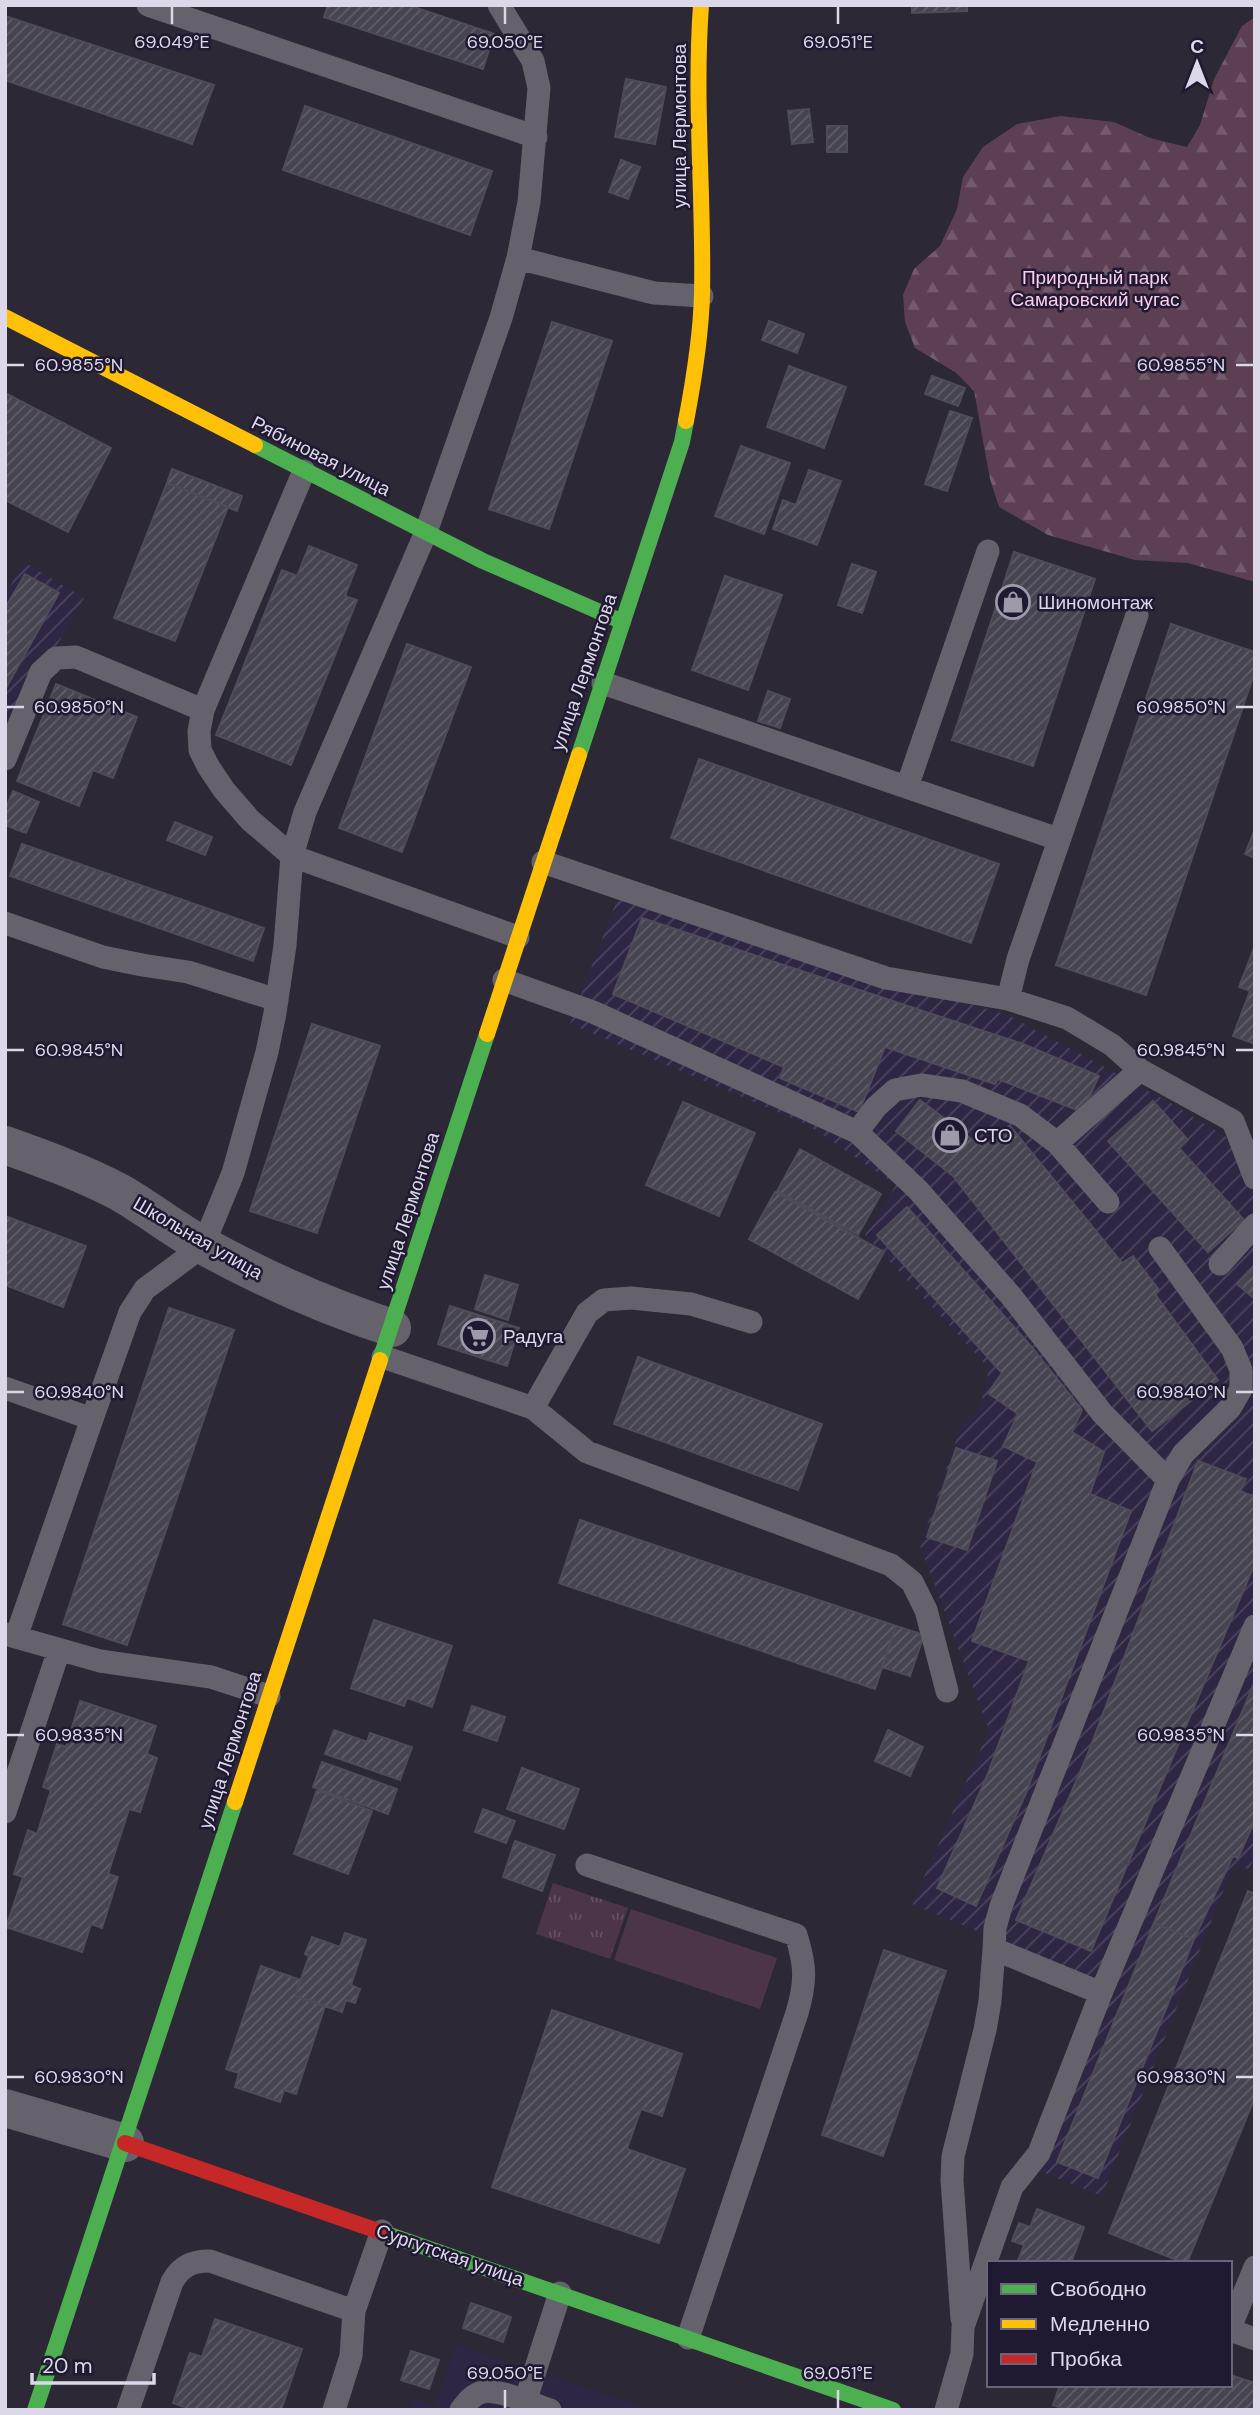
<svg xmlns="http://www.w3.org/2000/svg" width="1260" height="2415" font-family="'DM Sans',sans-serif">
	<defs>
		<pattern id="industrial-furrows" width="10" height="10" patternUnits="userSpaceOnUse" patternTransform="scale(1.75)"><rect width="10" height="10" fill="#2f2644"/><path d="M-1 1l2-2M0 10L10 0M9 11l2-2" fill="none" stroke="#4d455f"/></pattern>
		<pattern id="grass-tufts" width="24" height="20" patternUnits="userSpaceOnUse" patternTransform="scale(1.75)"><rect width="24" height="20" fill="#4c3546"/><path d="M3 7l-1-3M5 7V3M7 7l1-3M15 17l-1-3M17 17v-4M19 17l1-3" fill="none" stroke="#655261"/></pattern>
		<pattern id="forest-firs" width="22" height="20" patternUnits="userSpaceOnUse" patternTransform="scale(1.75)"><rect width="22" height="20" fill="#5c3f53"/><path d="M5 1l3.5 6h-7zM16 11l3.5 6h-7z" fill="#735a6c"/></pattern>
		<pattern id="building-hatch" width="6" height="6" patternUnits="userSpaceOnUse" patternTransform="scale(1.75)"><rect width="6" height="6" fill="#454450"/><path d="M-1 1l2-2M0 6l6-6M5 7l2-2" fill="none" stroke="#5f5e69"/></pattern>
	</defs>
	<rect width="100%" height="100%" fill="#2c2836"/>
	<path fill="#2f2644" d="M456 2345 653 2410H409L413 2399 434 2406Z"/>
	<path fill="url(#industrial-furrows)" d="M24 562 84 598 5 736V595Z
		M619 894 1010 1016 1169 1102 1255 1155V1856L1249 1869 1234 1864 1102 2196 1024 2165 1098 1981 912 1904 989 1730 920 1546 963 1420 974 1415 982 1400 989 1368 865 1235 896 1185 808 1125 570 1024Z"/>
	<path fill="url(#grass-tufts)" d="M553 1883 628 1908 610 1959 536 1934Z"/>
	<path fill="url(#forest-firs)" d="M1255 17V582L1188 563 1135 560 1048 535 999 507 990 479 974 391 955 372 915 348 905 322 903 295 914 269 940 246 957 209 963 177 983 147 1017 124 1061 116 1114 122 1150 138 1187 147 1200 125 1214 79 1242 26Z"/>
	<path fill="#4c3546" d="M631 1909 777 1958 760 2009 614 1960Z"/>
	<path fill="url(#building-hatch)" stroke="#4e4c59" stroke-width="2" d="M328 5H408L494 34 483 69 324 17Z
		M912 5H967V11L912 13Z
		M5 16 214 85 192 144 5 80Z
		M626 79 666 87 655 144 615 137Z
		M305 106 492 171 470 235 283 170Z
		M809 109 813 142 792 144 788 111Z
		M827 126H847V152H827Z
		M621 160 640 167 628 199 609 192Z
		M769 321 804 334 797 353 762 340Z
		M552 322 612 341 549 529 489 509Z
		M789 366 846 387 824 448 767 427Z
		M932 376 965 388 958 406 925 394Z
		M5 393 111 448 68 532 5 500Z
		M950 411 972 418 947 491 925 484Z
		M741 446 790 463 764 534 715 516Z
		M172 469 242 496 237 511 167 483Z
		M809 470 841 481 817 545 773 529 783 500 796 505Z
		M167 483 228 507 175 641 114 618Z
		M309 546 357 565 345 596 357 600 291 765 216 735 282 570 297 576Z
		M1014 552 1095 579 1033 766 952 740Z
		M852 564 876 572 862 613 838 605Z
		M25 574 59 593 5 690V608Z
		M725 576 782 595 748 690 692 670Z
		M1171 624 1255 652V671L1146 995 1056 965Z
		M407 644 471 667 402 852 339 828Z
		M56 684 137 717 113 778 93 770 79 806 17 781Z
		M768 691 790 699 780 728 758 721Z
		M699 759 999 864 971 943 671 838Z
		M13 791 39 802 26 833 5 825V810Z
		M175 822 212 837 205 855 167 840Z
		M1255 829V858L1245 854Z
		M22 844 264 928 253 961 10 876Z
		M642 918 1023 1044 1099 1076 1082 1112 998 1079 995 1084 885 1047 859 1112 780 1078 784 1067 613 994Z
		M1254 948H1255V1044L1233 1036 1250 991 1239 987Z
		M312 1024 380 1046 317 1233 250 1211Z
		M920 1100 982 1147 1010 1126 1122 1263 1133 1256 1159 1290 1155 1294 1218 1380 1152 1431 953 1176 896 1131Z
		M1153 1101 1188 1140 1179 1148 1244 1220 1208 1252 1108 1141Z
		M683 1102 755 1133 719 1216 646 1185Z
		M800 1149 881 1194 858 1235 777 1191Z
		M775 1192 884 1252 858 1299 749 1239Z
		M907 1207 1030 1345 1082 1410 1072 1432 1104 1452 1090 1494 1131 1511 1026 1793 976 1906 937 1888 987 1776 1029 1661 972 1641 1037 1462 1003 1446 1018 1414 988 1393 1002 1373 877 1235Z
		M5 1216 86 1246 63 1307 5 1285Z
		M1255 1264V1299L1237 1284Z
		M485 1275 518 1285 508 1320 475 1309Z
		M450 1306 519 1328 507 1366 438 1344Z
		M169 1308 234 1330 127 1645 63 1624Z
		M638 1357 822 1424 798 1490 614 1424Z
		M956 1448 997 1461 967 1550 927 1537Z
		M1198 1461 1246 1479 1240 1491 1255 1497V1563L1091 1951 1016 1920 1087 1756Z
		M580 1520 896 1626 875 1689 559 1583Z
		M374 1620 452 1646 432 1707 407 1698 404 1706 351 1688Z
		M896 1626 924 1635 910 1676 882 1667Z
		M1255 1681V1820L1238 1858 1233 1856 1194 1939 1154 1923Z
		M80 1701 156 1726 147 1754 157 1758 140 1812 129 1809 108 1874 118 1877 102 1928 91 1924 82 1952 6 1927 23 1877 14 1874 28 1830 37 1834 51 1790 43 1787 57 1744 66 1747Z
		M472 1706 505 1717 497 1741 464 1730Z
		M334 1730 367 1742 370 1733 412 1747 400 1780 325 1754Z
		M888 1730 923 1747 910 1776 875 1761Z
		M322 1762 397 1789 388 1814 313 1787Z
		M522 1768 579 1789 564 1829 507 1809Z
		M317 1790 372 1811 348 1874 294 1854Z
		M483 1809 515 1821 506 1843 475 1832Z
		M515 1841 555 1855 542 1891 503 1877Z
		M1248 1891 1255 1894V2097L1187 2263H1184L1109 2233Z
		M1154 1923 1194 1939 1098 2178 1057 2162Z
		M345 1933 366 1940 351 1985 360 1989 355 2003 346 2000 342 2012 295 1996 309 1956 305 1954 312 1937 340 1947Z
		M884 1950 946 1971 883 2156 822 2135Z
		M261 1966 301 1980 295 1996 325 2006 296 2094 284 2090 280 2102 235 2087 239 2073 226 2069Z
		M552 2010 682 2054 662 2116 641 2109 627 2149 685 2169 659 2243 492 2187Z
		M1037 2209 1084 2227 1071 2263H1017L1024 2245 1012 2241 1019 2223 1030 2227Z
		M471 2303 511 2317 503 2342 463 2328Z
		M215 2319 302 2349 281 2410H183L184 2407 173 2403 190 2353 202 2357Z
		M411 2351 439 2360 429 2389 401 2380Z
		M1230 2375 1255 2383V2410H1067L1053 2405 1060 2385H1230Z"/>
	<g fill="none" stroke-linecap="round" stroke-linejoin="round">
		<path stroke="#65626c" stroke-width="23" d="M148 5 536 137
			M518 258 654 293 702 296
			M603 683 1058 839
			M203 710 199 731 200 750 208 766 224 790 250 820 292 856 518 937
			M5 759 41 672 56 658 76 657 203 710 304 471
			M907 787 988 551
			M543 862 886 978 1008 999 1018 959 1137 615
			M5 923 103 957 142 965 188 972 277 1000
			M504 980 593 1012 857 1132 918 1190 1011 1296 1102 1413 1168 1480 1183 1454 1230 1408 1241 1389V1370L1232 1348 1160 1248
			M1008 999 1067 1018 1112 1045 1140 1070 1233 1121 1255 1178
			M857 1132 876 1107 895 1090 921 1085 962 1091 1020 1115 1057 1143 1108 1202
			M1057 1143 1140 1070
			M1220 1264 1255 1225
			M383 1357 533 1408 587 1452 891 1565 912 1582 926 1610 947 1691
			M5 1388 92 1419 130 1312 145 1289 203 1246 233 1173 267 1052 275 1013 285 945 292 856 305 812 426 532 501 318 518 258 529 202 539 88 533 61 499 5
			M533 1408 587 1313 604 1300 631 1298 691 1304 751 1322
			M5 1634 100 1661 211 1677 269 1696
			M16 1637 92 1419
			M5 1812 59 1650
			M587 1865 796 1935C806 1966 806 1982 797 2013L688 2338
			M1101 1993 994 1949 995 1928 1001 1906 1168 1480
			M962 2319 952 2180 953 2156 985 2030 990 2001 994 1949
			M1230 2328 1255 2267
			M1230 2330 1255 2339
			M525 2402 560 2293
			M128 2410 172 2282C181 2266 192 2261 210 2261L354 2311
			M334 2410 351 2356 354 2311 382 2231
			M461 2410C467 2402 473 2394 483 2392 501 2389 532 2404 550 2410
			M946 2410 962 2354 963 2327 1012 2187 1039 2153 1101 1993 1255 1626"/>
		<path stroke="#65626c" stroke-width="38" d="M5 1145C44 1159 83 1173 119 1192 149 1209 176 1231 206 1247 266 1280 328 1307 392 1328
			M5 2108 125 2143"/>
		<path stroke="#4caf50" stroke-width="16" d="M255 445 483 561 623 622
			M579 755 682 442 686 421
			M380 1360 487 1034
			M381 2232 893 2410
			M35 2410 235 1802"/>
		<path stroke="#ffc107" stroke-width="16" d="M5 317 255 445
			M686 421C694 379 701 337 702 294 704 197 694 102 701 5
			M487 1034 579 755
			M235 1802 380 1360"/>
		<path stroke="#c62828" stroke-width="16" d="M125 2143 381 2232"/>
	</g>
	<path fill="none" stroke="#dcd8e9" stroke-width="2.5" d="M172 7V24M505 7V24M838 7V24M7 365H24M1236 365H1253M7 707H24M1236 707H1253M7 1050H24M1236 1050H1253M7 1392H24M1236 1392H1253M7 1735H24M1236 1735H1253M7 2077H24M1236 2077H1253M505 2390V2408M838 2390V2408"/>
	<defs>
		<g id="shop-ring" transform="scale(1.75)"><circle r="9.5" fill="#201932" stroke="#9e9aaa" stroke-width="1.5"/><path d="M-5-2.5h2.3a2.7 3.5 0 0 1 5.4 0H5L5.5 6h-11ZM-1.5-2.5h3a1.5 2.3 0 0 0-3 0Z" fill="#9e9aaa"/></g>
		<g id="supermarket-ring" transform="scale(1.75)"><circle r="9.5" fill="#201932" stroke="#9e9aaa" stroke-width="1.5"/><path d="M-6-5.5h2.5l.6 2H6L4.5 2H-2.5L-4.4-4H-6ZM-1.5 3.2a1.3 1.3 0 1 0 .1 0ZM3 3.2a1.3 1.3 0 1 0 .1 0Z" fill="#9e9aaa"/></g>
	</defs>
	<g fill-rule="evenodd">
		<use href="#shop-ring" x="1013" y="602"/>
		<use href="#shop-ring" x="950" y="1135"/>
		<use href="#supermarket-ring" x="478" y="1336"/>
	</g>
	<g text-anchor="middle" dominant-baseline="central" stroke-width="5" stroke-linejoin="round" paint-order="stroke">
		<g font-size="19" fill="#dcd8e9" stroke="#201932">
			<text transform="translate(679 126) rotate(-90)">улица Лермонтова</text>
			<text transform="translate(321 456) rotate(27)">Рябиновая улица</text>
			<text transform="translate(584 672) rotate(-71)">улица Лермонтова</text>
			<text transform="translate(408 1211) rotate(-72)">улица Лермонтова</text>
			<text transform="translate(198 1238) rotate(30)">Школьная улица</text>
			<text transform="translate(230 1750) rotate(-72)">улица Лермонтова</text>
			<text transform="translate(450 2255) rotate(19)">Сургутская улица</text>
		</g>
		<g font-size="19" fill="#fcccea" stroke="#201932">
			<text x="1095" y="277">Природный парк<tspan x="1095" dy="22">Самаровский чугас</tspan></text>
		</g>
		<g font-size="19" fill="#dcd8e9" stroke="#201932" text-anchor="start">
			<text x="1038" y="602">Шиномонтаж</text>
			<text x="974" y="1135">СТО</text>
			<text x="503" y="1336">Радуга</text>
		</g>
	</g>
	<g font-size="18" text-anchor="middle" fill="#dcd8e9" stroke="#201932" stroke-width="5" stroke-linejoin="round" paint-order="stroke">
		<text x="172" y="48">69.049°E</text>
		<text x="505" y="48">69.050°E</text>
		<text x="838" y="48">69.051°E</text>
		<text x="79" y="371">60.9855°N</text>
		<text x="1181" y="371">60.9855°N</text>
		<text x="79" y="713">60.9850°N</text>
		<text x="1181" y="713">60.9850°N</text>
		<text x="79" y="1056">60.9845°N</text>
		<text x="1181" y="1056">60.9845°N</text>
		<text x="79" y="1398">60.9840°N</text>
		<text x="1181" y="1398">60.9840°N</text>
		<text x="79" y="1741">60.9835°N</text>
		<text x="1181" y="1741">60.9835°N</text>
		<text x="79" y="2083">60.9830°N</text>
		<text x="1181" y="2083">60.9830°N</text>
		<text x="505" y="2379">69.050°E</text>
		<text x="838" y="2379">69.051°E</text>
	</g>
	<rect width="1260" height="2415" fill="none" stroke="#dcd8e9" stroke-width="14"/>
	<rect x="987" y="2261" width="245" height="126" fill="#201932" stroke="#6b657b" stroke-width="2"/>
	<rect x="1001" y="2284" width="35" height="10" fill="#4caf50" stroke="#6b657b" stroke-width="2"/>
	<text x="1050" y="2296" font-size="21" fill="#dcd8e9">Свободно</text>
	<rect x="1001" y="2319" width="35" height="10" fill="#ffc107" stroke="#6b657b" stroke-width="2"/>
	<text x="1050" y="2331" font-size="21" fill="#dcd8e9">Медленно</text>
	<rect x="1001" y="2354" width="35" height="10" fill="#c62828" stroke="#6b657b" stroke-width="2"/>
	<text x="1050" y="2366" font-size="21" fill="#dcd8e9">Пробка</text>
	<g transform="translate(1197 63)" stroke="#201932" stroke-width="5" paint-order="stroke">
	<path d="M0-5L12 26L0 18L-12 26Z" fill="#dcd8e9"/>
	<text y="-10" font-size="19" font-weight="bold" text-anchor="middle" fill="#dcd8e9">С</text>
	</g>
	<path d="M32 2373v10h122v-10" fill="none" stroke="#dcd8e9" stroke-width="3.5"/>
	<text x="42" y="2373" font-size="21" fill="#dcd8e9" stroke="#201932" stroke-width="5" paint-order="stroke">20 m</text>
</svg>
